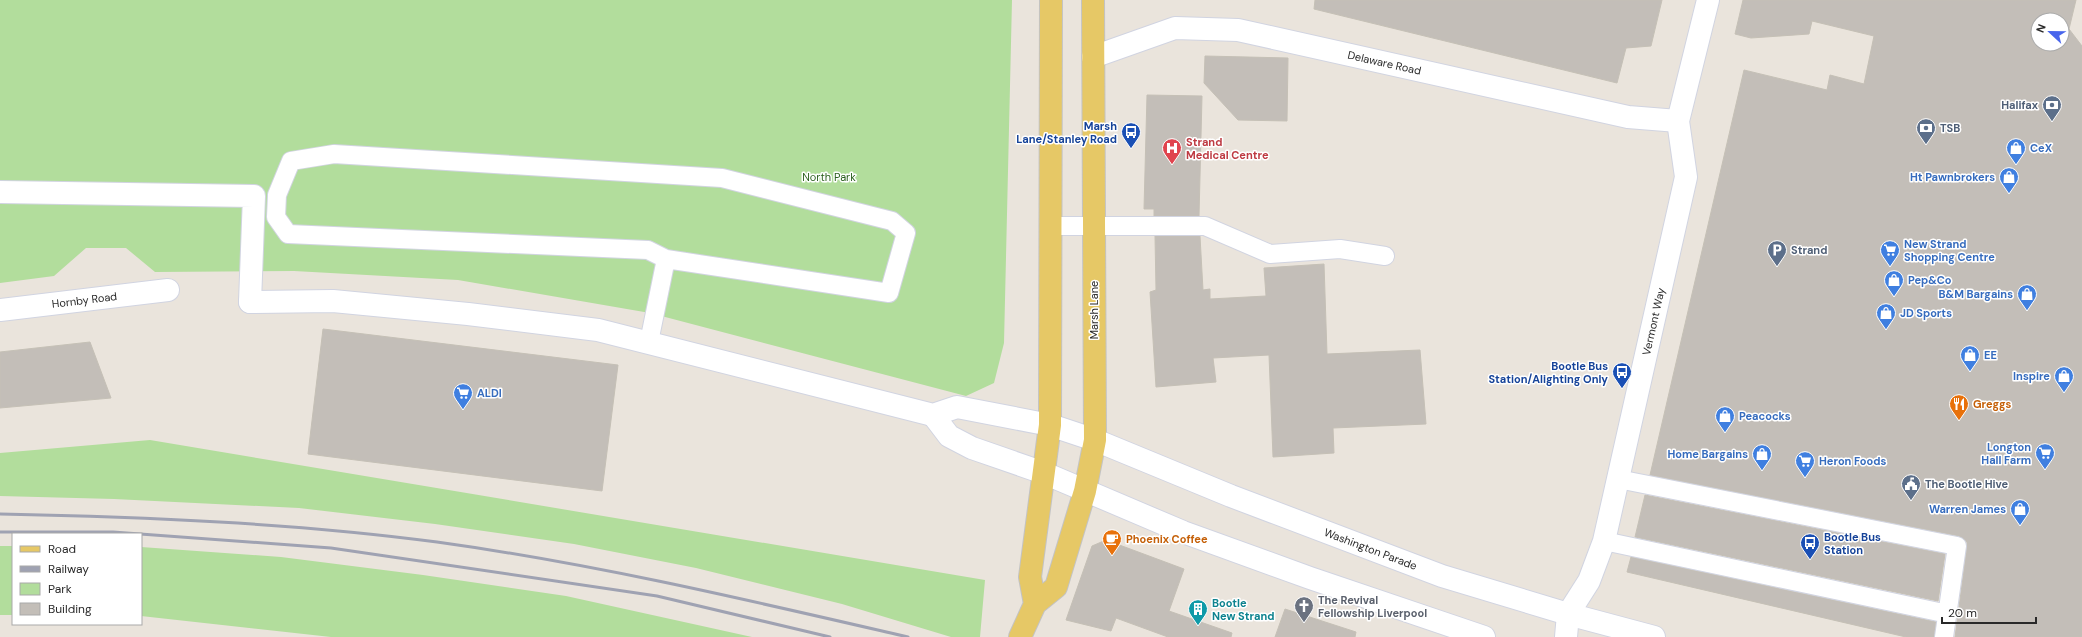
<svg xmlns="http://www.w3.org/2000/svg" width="2082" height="637" font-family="'DM Sans',sans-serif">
	<rect width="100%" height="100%" fill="#eae4dc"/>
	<path fill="#b2dd9c" d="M0 0H1012L1004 343 994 383 966 396 650 313 458 280 294 271 155 272 126 248H86L54 276 0 283Z
		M150 440 985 580 980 637H951L842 604 696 568 574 544 435 524 299 508 114 499 0 496V453Z
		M0 546H13V615H0Z
		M141 547 281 557 423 575 566 596 752 637H331L141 616Z"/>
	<path fill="#c3beb8" stroke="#c5c0b6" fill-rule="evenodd" d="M1315 0H1662L1651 46 1626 48 1617 83 1314 9Z
		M1743 0H2076L2069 29 2082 46V637H1955L1967 547V542L1959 536 1650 475 1744 70 1827 90 1830 75 1864 84 1874 36 1812 21 1809 34 1751 38 1735 34ZM2038 20H2062V44H2038Z
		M1205 56 1288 58 1287 121 1238 120 1204 83Z
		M1147 95 1202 96 1199 216H1154V209H1144Z
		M1155 236H1200L1203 290 1210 289V299L1266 296 1264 268 1324 264 1327 354 1420 350 1426 424 1333 428 1334 453 1273 457 1269 355 1213 358 1216 382 1156 387 1150 292 1156 290Z
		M323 329 618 365 602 491 308 454Z
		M90 342 111 398 0 408V352Z
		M1645 495 1945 554 1938 601 1635 537Z
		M1106 540 1184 569 1169 611 1232 633 1231 637H1168L1116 618 1111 631 1066 620 1092 546Z
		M1631 557 1936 622 1934 637H1906L1627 572Z
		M1285 609 1356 632 1355 637H1275Z"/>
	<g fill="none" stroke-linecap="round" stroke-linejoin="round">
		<g stroke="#d1d4e1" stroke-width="20">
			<path id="lane" d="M1051 226H1205L1270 254 1340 249 1385 256
				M649 342 666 259 648 250 288 234 276 217 277 195 291 161 334 154 722 178 892 221 906 233 889 293 666 259
				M1618 479 1957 546 1944 637
				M1604 541 1948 614"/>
		</g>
		<g stroke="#d1d4e1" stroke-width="24">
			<g id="street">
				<path id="s1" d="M1093 57 1175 28 1238 30 1628 117 1678 121"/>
				<path d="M0 192 254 196 250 302"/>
				<path id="s2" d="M0 310 168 290"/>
				<path id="s3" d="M1566 637 1568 614 1589 581 1604 541 1686 177 1678 121 1708 0"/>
			</g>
		</g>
		<g stroke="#d1d4e1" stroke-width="24">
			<g id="secondary">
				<path id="s4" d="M250 302 333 301 468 314 598 330 933 415 957 407 1050 425 1095 440 1231 496 1442 576 1568 614 1654 637"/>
				<path d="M933 415 949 436 972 448 1044 473 1183 532 1310 578 1484 637"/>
			</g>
		</g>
		<g stroke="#c3c3c3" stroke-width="24">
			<path id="primary" d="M1035 604 1030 577 1050 425 1051 0
				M1020 637 1035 604 1056 587 1085 491 1095 440 1093 0"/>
		</g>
		<use href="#lane" stroke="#fff" stroke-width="18"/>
		<use href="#street" stroke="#fff" stroke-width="22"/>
		<use href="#secondary" stroke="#fff" stroke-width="22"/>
		<use href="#primary" stroke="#e6c866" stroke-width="22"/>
		<path stroke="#9fa2b2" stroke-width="3" d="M0 514C146 517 293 523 437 542 596 564 752 601 908 637
			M0 532H113L331 548 657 596 830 637"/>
	</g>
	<defs>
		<g id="bank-pin" transform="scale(1)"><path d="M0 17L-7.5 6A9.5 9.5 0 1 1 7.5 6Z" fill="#5c6f8a" stroke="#fff"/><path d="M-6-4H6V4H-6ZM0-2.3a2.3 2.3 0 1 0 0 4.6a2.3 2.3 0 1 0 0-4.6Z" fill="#fff"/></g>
		<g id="bus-pin" transform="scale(1)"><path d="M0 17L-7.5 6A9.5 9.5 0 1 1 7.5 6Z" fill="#1a4fb4" stroke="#fff"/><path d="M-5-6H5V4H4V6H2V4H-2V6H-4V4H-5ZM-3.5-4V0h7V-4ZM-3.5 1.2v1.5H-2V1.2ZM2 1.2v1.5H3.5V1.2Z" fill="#fff"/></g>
		<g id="hospital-pin" transform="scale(1)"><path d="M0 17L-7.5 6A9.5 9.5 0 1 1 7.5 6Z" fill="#e0444e" stroke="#fff"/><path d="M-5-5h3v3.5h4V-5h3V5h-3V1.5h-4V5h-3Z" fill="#fff"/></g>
		<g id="shop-pin" transform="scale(1)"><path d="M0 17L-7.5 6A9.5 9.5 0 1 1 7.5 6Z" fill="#3f7fe0" stroke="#fff"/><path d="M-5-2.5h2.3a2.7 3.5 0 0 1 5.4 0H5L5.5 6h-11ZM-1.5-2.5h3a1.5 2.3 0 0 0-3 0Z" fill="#fff"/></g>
		<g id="parking-pin" transform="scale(1)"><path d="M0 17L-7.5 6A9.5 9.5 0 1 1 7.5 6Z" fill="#5c6f8a" stroke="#fff"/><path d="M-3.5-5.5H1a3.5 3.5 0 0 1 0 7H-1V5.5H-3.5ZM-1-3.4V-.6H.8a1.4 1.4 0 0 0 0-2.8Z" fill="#fff"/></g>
		<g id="supermarket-pin" transform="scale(1)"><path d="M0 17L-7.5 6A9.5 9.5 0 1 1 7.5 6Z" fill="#3f7fe0" stroke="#fff"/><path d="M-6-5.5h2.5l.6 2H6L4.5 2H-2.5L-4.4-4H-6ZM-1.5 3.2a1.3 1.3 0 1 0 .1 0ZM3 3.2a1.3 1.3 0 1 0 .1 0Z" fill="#fff"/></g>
		<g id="restaurant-pin" transform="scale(1)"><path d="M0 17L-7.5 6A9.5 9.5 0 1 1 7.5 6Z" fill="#e8710a" stroke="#fff"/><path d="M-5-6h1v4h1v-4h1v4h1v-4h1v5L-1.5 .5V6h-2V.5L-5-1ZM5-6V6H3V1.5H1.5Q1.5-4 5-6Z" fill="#fff"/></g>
		<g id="civic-pin" transform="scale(1)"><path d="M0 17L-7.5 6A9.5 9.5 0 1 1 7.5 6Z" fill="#5c6f8a" stroke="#fff"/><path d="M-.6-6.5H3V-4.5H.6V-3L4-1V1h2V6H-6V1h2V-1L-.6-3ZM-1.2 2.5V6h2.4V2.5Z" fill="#fff"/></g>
		<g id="cafe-pin" transform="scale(1)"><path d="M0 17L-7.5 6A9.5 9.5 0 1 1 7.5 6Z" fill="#e8710a" stroke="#fff"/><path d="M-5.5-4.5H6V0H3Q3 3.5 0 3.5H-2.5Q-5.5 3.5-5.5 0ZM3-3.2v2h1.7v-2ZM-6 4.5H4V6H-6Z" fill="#fff"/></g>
		<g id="church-pin" transform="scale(1)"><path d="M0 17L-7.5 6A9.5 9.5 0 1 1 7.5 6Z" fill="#6b7280" stroke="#fff"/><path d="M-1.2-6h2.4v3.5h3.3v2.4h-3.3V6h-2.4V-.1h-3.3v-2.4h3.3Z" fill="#fff"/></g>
		<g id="building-pin" transform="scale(1)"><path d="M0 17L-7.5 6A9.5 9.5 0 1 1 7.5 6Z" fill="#0f9aa8" stroke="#fff"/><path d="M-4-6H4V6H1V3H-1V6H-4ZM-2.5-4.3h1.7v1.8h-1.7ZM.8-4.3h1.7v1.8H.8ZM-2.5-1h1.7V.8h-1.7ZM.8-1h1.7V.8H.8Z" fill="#fff"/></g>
	</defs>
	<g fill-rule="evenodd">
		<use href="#bank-pin" x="2052" y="105"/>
		<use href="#bank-pin" x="1926" y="128"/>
		<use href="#bus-pin" x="1131" y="132"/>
		<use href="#hospital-pin" x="1172" y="148"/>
		<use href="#shop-pin" x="2016" y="148"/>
		<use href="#shop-pin" x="2009" y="177"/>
		<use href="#parking-pin" x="1777" y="250"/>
		<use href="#supermarket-pin" x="1890" y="250"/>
		<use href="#shop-pin" x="1894" y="280"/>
		<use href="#shop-pin" x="2027" y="294"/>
		<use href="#shop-pin" x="1886" y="313"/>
		<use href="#shop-pin" x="1970" y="355"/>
		<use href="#bus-pin" x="1622" y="372"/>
		<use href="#shop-pin" x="2064" y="376"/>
		<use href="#supermarket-pin" x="463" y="393"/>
		<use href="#restaurant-pin" x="1959" y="404"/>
		<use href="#shop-pin" x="1725" y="416"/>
		<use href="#supermarket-pin" x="2045" y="453"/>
		<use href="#shop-pin" x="1762" y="454"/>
		<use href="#supermarket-pin" x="1805" y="461"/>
		<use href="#civic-pin" x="1911" y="484"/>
		<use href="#shop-pin" x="2020" y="509"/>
		<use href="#cafe-pin" x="1112" y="539"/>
		<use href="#bus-pin" x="1810" y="543"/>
		<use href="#church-pin" x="1304" y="606"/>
		<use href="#building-pin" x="1198" y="609"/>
	</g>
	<g text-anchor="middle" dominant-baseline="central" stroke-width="3" stroke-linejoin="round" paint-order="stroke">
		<g font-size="11" fill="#292929" stroke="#fff">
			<text stroke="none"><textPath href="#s1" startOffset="300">Delaware Road</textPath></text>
			<text stroke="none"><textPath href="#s2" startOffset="85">Hornby Road</textPath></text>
			<text transform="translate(1094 310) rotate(-90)">Marsh Lane</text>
			<text stroke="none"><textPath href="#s3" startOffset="330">Vermont Way</textPath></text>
			<text stroke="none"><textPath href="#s4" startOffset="1159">Washington Parade</textPath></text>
		</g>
		<g font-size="11" font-weight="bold" fill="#4e5e75" stroke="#fff" text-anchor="start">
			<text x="2038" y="105" text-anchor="end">Halifax</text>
			<text x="1940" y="128">TSB</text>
			<text x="1791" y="250">Strand</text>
			<text x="1925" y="484">The Bootle Hive</text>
		</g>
		<g font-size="11" font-weight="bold" fill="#164399" stroke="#fff" text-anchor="end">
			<text x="1117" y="126">Marsh<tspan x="1117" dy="13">Lane/Stanley Road</tspan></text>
			<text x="1608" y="366">Bootle Bus<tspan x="1608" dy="13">Station/Alighting Only</tspan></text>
			<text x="1824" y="537" text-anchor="start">Bootle Bus<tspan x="1824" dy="13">Station</tspan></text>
		</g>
		<g font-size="11" font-weight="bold" fill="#be3a42" stroke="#fff" text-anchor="start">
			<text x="1186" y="142">Strand<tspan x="1186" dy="13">Medical Centre</tspan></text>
		</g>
		<g font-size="11" font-weight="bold" fill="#366cbe" stroke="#fff" text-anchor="start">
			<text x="2030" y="148">CeX</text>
			<text x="1995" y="177" text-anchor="end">Ht Pawnbrokers</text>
			<text x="1904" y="244">New Strand<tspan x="1904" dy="13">Shopping Centre</tspan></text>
			<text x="1908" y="280">Pep&amp;Co</text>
			<text x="2013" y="294" text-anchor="end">B&amp;M Bargains</text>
			<text x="1900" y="313">JD Sports</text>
			<text x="1984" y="355">EE</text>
			<text x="2050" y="376" text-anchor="end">Inspire</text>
			<text x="477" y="393">ALDI</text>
			<text x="1739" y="416">Peacocks</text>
			<text x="2031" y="447" text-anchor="end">Longton<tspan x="2031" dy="13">Hall Farm</tspan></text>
			<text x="1748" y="454" text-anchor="end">Home Bargains</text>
			<text x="1819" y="461">Heron Foods</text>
			<text x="2006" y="509" text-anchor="end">Warren James</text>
		</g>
		<g font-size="11" fill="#2c601f" stroke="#fff">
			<text x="829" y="177">North Park</text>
		</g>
		<g font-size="11" font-weight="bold" fill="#c56008" stroke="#fff" text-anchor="start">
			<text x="1973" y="404">Greggs</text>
			<text x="1126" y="539">Phoenix Coffee</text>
		</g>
		<g font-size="11" font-weight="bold" fill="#5b616d" stroke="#fff" text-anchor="start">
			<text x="1318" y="600">The Revival<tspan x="1318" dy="13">Fellowship Liverpool</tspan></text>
		</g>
		<g font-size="11" font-weight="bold" fill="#0d838f" stroke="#fff" text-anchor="start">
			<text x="1212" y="603">Bootle<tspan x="1212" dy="13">New Strand</tspan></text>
		</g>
	</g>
	<rect x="12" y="533" width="130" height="92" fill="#ffffff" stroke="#a9a9a9"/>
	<rect x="20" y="546" width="20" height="6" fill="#e6c866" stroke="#a9a9a9"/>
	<text x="48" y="553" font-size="12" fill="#292929">Road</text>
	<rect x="20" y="566" width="20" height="6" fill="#9fa2b2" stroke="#a9a9a9"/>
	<text x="48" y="573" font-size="12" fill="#292929">Railway</text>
	<rect x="20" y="583" width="20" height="12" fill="#b2dd9c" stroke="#a9a9a9"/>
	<text x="48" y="593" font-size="12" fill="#292929">Park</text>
	<rect x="20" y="603" width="20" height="12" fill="#c3beb8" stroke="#a9a9a9"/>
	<text x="48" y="613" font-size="12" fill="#292929">Building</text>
	<g transform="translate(2050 32) rotate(292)"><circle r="19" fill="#ffffff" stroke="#a9a9a9"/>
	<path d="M0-3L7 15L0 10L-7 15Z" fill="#4865ec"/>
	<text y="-6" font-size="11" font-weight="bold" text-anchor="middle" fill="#292929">N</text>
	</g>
	<path d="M1942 617v6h94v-6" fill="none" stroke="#292929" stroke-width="2"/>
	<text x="1948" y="617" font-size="12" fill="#292929" stroke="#ffffff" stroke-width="3" paint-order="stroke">20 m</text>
</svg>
